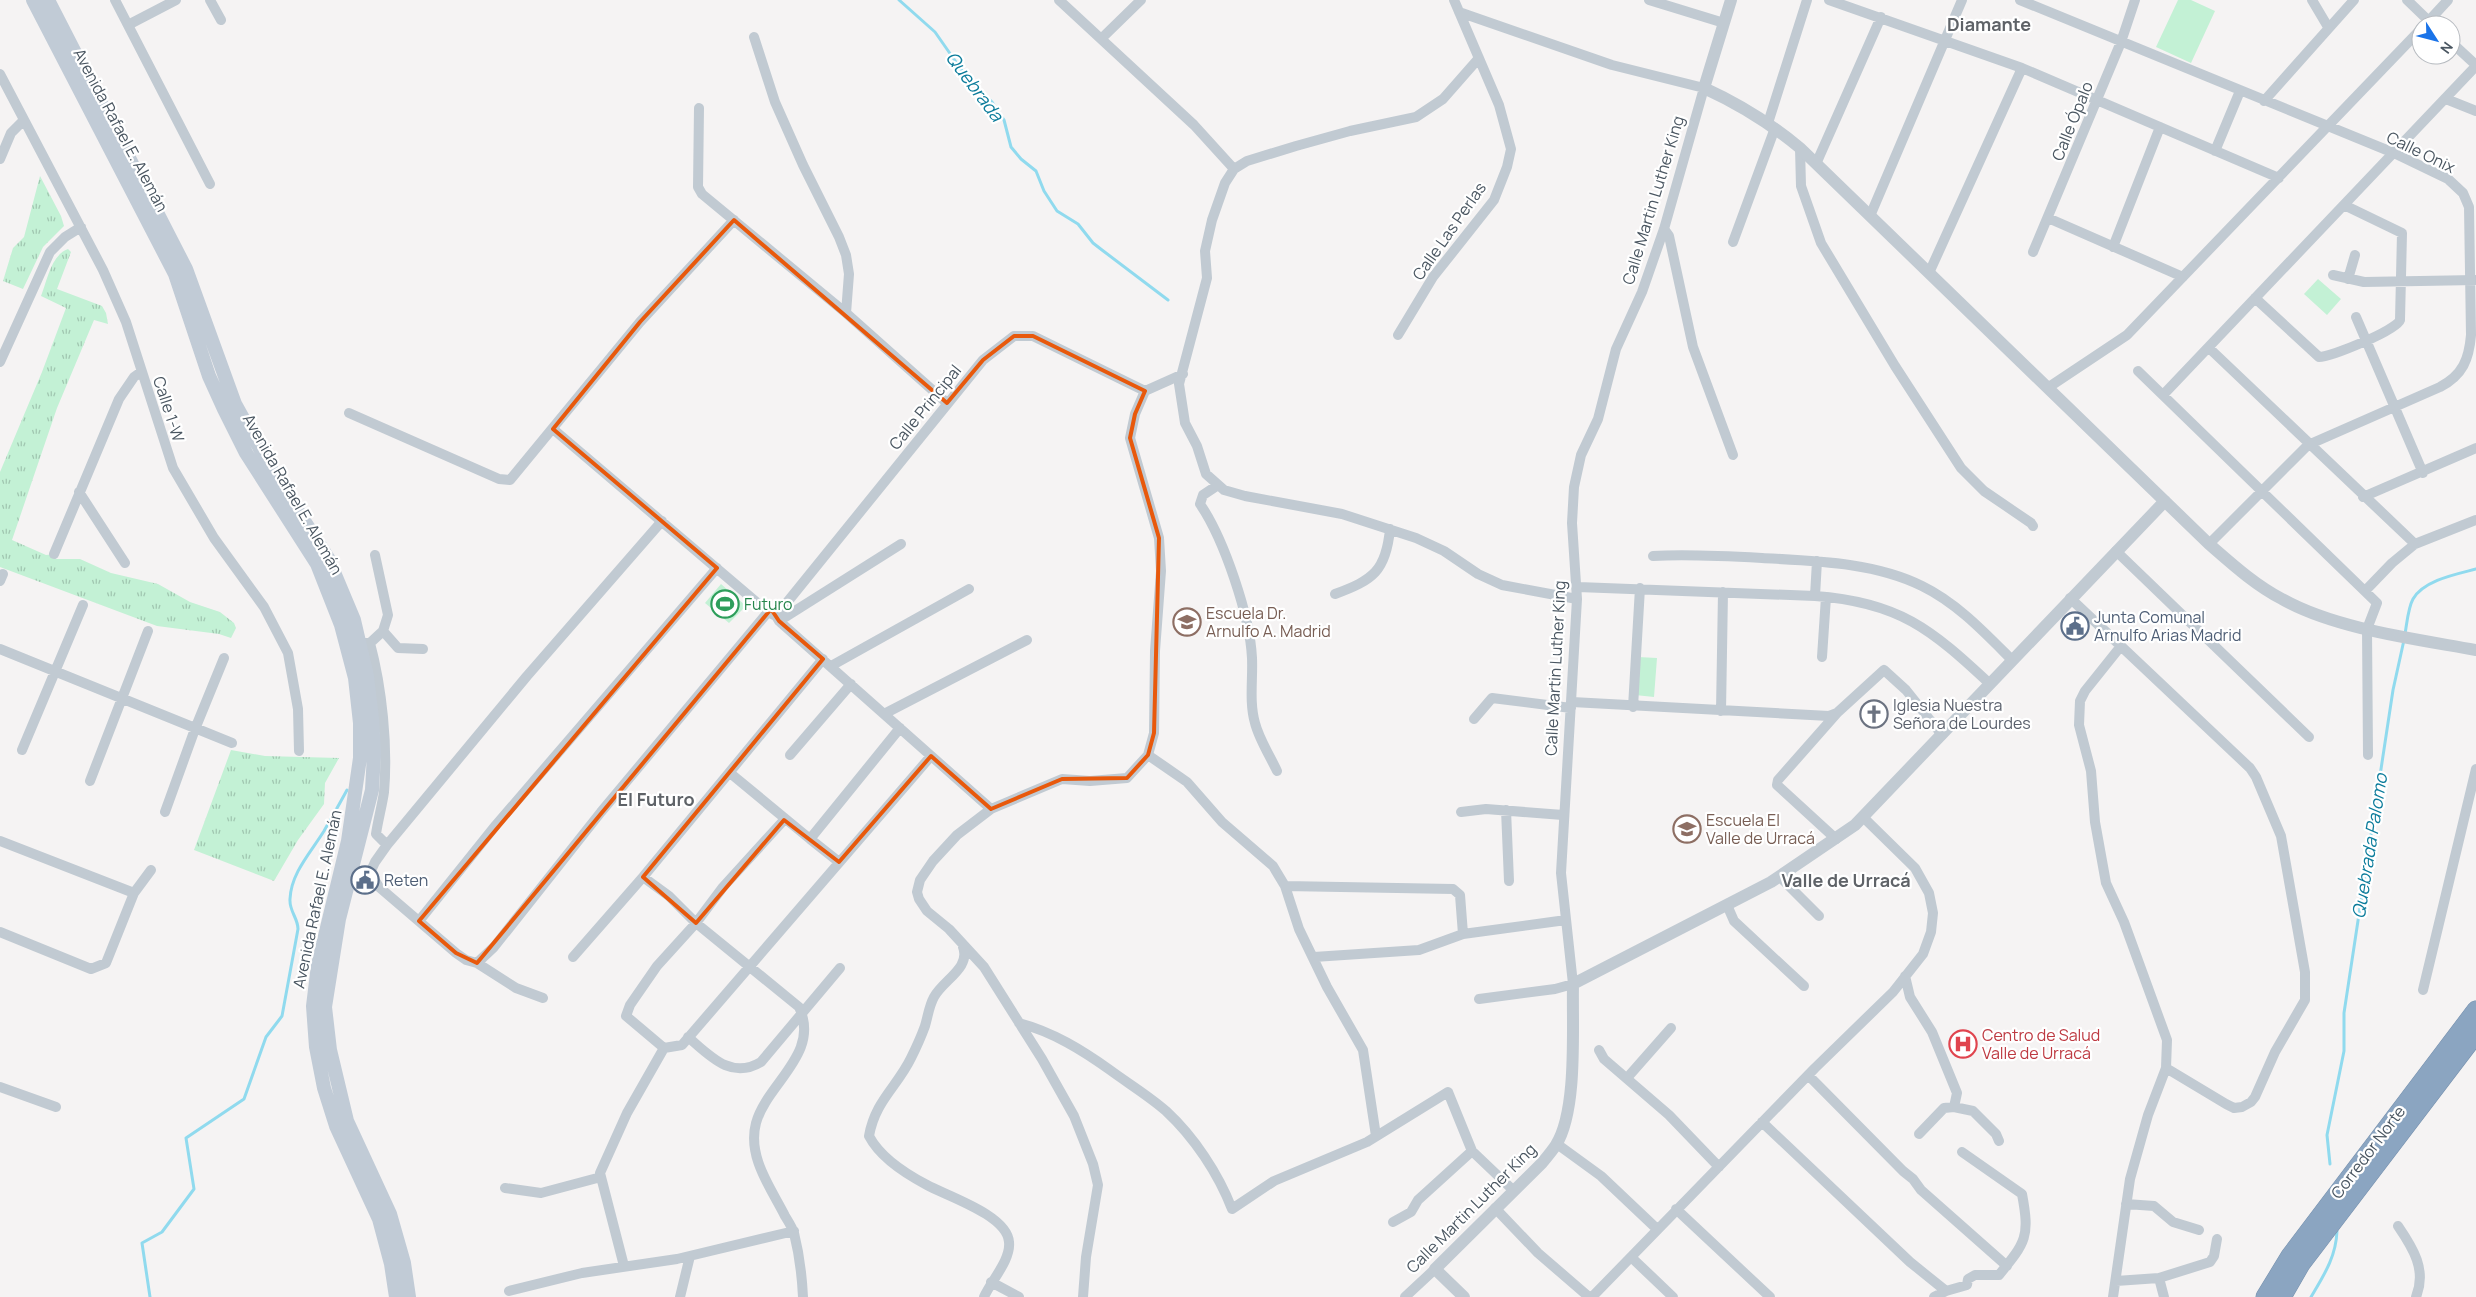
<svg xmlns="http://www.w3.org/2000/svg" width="2476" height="1297" font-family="Manrope,sans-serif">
	<defs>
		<pattern id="grass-tufts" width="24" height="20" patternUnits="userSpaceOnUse" patternTransform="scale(1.25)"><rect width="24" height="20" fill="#c3f1d5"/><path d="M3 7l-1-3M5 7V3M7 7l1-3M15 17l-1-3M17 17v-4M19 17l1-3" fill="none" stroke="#a0c6b0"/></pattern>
	</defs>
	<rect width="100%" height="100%" fill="#f5f3f3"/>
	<path fill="url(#grass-tufts)" d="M40 176 61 216 64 226 43 247 23 289 3 281 13 248 24 237Z
		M68 249 71 252 57 289 102 306 106 313 108 324 94 320 57 408 12 540 46 555 54 554 56 559H80L111 573 158 584 190 602 220 612 234 623 236 628 231 638 219 634 157 626 0 567V472L42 372 66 308 41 296C47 281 51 255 68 249Z
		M231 750 265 756 339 758 325 783 324 804 298 840 274 881 194 850Z"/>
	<path fill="#c3f1d5" d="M2178 0H2191L2215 11 2191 63 2156 47Z
		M2318 279 2341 299 2327 315 2304 294Z
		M721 584 746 606 729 623 705 603Z
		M1638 657 1657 658 1654 697 1635 695Z"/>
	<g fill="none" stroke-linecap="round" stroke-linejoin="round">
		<path stroke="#90daee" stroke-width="3" d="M899 0 935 32 965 75 992 102 1004 120 1011 147 1021 159 1036 171 1044 191 1057 211 1078 224 1093 243 1102 250 1168 300
			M2405 634C2407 623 2408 608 2413 599 2424 580 2457 574 2476 569
			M2330 1164 2327 1135 2344 1051V1013L2393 690 2404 640
			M150 1297 142 1243 162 1232 194 1189 186 1138 244 1099 266 1037 282 1016 298 929C298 918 289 911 290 899 291 873 311 852 324 831 332 817 340 803 347 790
			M2311 1297C2324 1275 2336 1257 2337 1231"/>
		<g stroke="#7690ad" stroke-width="19">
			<path id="motorway" d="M2265 1297 2290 1256 2476 1010
				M2282 1297 2301 1264 2476 1034"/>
		</g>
		<path stroke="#c1cad2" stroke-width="10" d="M115 0 210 184
			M210 0 221 20
			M1059 0 1194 125 1234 169
			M1649 0 1724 23
			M1829 0 2022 68 2279 178
			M2020 0 2394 153 2448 179 2463 193 2469 207 2471 335C2469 359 2463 375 2440 387L2308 445 2209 544
			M2312 0 2328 27
			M2407 0 2433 25
			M1459 12 1612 65 1704 88 1664 229 1642 292 1616 349 1598 419 1581 455 1574 487 1572 523 1577 599 1561 873 1573 984 1555 989 1479 999
			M128 25 176 0
			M2425 25 2448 0
			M754 37 775 102 803 165 839 237 846 255 849 274 846 313
			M1102 38 1141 0
			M2451 42 2476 65
			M1479 58 1443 99 1416 117 1350 131 1296 146 1247 161 1234 169 1225 183 1212 220 1205 251 1207 278 1179 384 1185 423 1197 446 1206 474 1224 490 1245 496 1342 514 1416 538 1444 551 1478 574 1502 585 1577 599
			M0 74 103 270 126 322 173 468 214 538 264 607 288 653 298 709 299 751
			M2446 99 2476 111
			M2264 101 2354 0
			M699 108 698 187 702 194 846 313 947 403
			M1768 123 1807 0
			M1800 148 1801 186 1821 243 1895 366 1961 468 1984 491 2031 523 2033 526
			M2215 151 2240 91
			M0 159 11 133 24 120
			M1816 164 1881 17
			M1870 216 1962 0
			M2048 218 2183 277
			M1664 229 1669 236 1693 347 1733 455
			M1733 242 1775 128
			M2113 247 2160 127
			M2033 252 2121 42 2135 0
			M1929 273 2022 68
			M2333 275 2364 282 2476 280
			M2348 279 2355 255
			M2255 298 2319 357C2331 357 2397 330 2400 320L2402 233 2344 205
			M2356 317 2423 473
			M1398 335 1433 277 1494 200 1507 167 1511 149 1499 105 1454 0
			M2209 348 2415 544
			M0 362 50 252 65 237 81 227
			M2138 371 2377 603 2367 629 2368 755
			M2049 387 2127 335 2421 29
			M2163 395 2476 66
			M349 413 499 479 510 480 640 322 734 220
			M553 429 768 612 776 616 779 621 991 809
			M1218 485 1203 495 1200 504C1224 539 1250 616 1252 658 1253 679 1249 702 1255 723 1259 739 1270 756 1277 771
			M79 492 125 563
			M2363 497 2476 448
			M2116 551 2309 737
			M54 554 119 399 134 377 141 372
			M1653 556C1689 554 1726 556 1762 558 1814 561 1874 562 1922 586 1957 603 1985 633 2012 660
			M0 581 3 574
			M1578 587 1815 596C1899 602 1931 629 1990 684
			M2365 591 2392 563 2415 544 2476 520
			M1335 594C1373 580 1386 571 1390 529
			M1815 596 1817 561
			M2070 598 2250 768 2256 777 2281 836 2305 972V1000L2275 1052 2255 1097 2251 1102 2242 1107 2234 1108 2226 1104 2166 1068
			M776 616 983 360 1014 336H1033L1145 391
			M779 621 901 544
			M383 631 398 648 423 649
			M365 643H370L383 631 388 615 375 555
			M370 643C382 688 388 746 384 792 382 806 378 820 376 834L387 845
			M0 649 232 743
			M1822 657 1826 597
			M831 666 969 589
			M1572 702 1829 716 1837 713
			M1633 707 1640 588
			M1721 711 1723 592
			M884 714 1027 640
			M1474 719 1492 698 1571 708
			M22 750 83 605
			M790 755 851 684
			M1148 755 1187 782 1222 822 1273 866 1285 886 1299 929 1327 987 1363 1050 1376 1136
			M730 773 810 839
			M90 781 148 631
			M1506 810 1509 881
			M165 812 195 729 224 658
			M1461 812 1486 809 1563 815
			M784 820 723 887 696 923 657 966 630 1005 626 1016 664 1048 682 1045 931 756
			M1836 839 1777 785 1778 780 1838 712 1884 670 1906 690 1942 735
			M0 841 134 893
			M839 862 810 839 900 728
			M643 877 669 896 696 923 799 1007C821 1054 767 1083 756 1123 747 1157 771 1188 785 1216 788 1221 792 1227 794 1233 799 1253 802 1276 803 1297
			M1780 877 1819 916
			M1285 886 1453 889 1460 895 1463 934
			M1727 905 1734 921 1804 986
			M419 921 496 825 717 568
			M0 932 91 969 106 963 134 893 151 870
			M963 947C971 968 943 980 934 997 929 1006 928 1016 925 1026 921 1037 916 1048 911 1058 897 1087 875 1101 869 1136 880 1157 906 1174 927 1185 947 1196 1007 1215 1009 1242 1011 1260 991 1281 984 1297
			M573 957 643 877 823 659
			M1314 957 1419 950 1463 934 1566 920
			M477 963 494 947 601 812 768 612
			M1905 976 1910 997 1932 1032 1957 1093 1954 1107 1944 1108 1919 1134
			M2423 990 2476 769
			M543 998 516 988 477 963 466 960 456 953 379 887 370 873 375 862 387 845 527 676 662 521
			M1019 1023C1053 1032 1082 1050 1110 1070 1129 1084 1149 1096 1166 1111 1194 1137 1218 1173 1232 1209L1274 1181 1367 1142 1448 1092 1472 1151 1514 1191
			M688 1037C710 1056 731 1080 761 1062L840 968
			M1599 1050 1604 1059 1669 1115 1719 1167
			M1808 1075 1903 1171 1913 1179 1921 1190 2007 1266
			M1627 1078 1671 1028
			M0 1087 56 1107
			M1954 1107 1973 1111 1996 1134 1999 1141
			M1762 1122 1910 1262 1946 1291
			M1557 1144 1601 1176 1657 1229
			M505 1188 541 1193 601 1177
			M2126 1204 2154 1206 2173 1222 2199 1230
			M1495 1208 1538 1253 1589 1297
			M1676 1209 1770 1297
			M1393 1222 1411 1212 1418 1200 1472 1151
			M2398 1226C2413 1248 2427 1270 2416 1297
			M1631 1257 1673 1297
			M624 1266 600 1173 627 1113 664 1048
			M2159 1278 2164 1297
			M2116 1281 2159 1278 2210 1262 2214 1256 2217 1239
			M991 1282 1019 1297
			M509 1291 582 1273 677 1259 794 1231
			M680 1297 690 1256
			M1083 1297 1086 1257 1098 1185 1093 1164 1074 1116 1042 1059 984 967 949 929 927 911 919 899 917 892 920 880 933 861 957 835 991 809 1062 779 1090 781 1127 778 1148 755 1154 733 1155 651 1161 571 1159 538 1130 438 1135 414 1145 391 1183 374
			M1405 1297 1435 1269
			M1592 1297 1815 1068 1893 992 1923 954 1931 932 1933 913 1929 893 1915 868 1864 818
			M1934 1297 1946 1291 1967 1285 1968 1279 1975 1275H1999C2026 1242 2030 1237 2022 1194L1962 1152
			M2113 1297 2130 1179 2148 1115 2166 1068 2167 1040 2124 922 2106 883 2095 822 2091 771 2079 725 2080 701 2085 691 2121 646"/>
		<path stroke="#c1cad2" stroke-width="12" d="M1731 0 1704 88C1739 104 1770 123 1800 148L2209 544C2232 564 2255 585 2282 599 2335 629 2416 639 2476 650
			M1464 1297 1435 1269 1542 1163C1547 1157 1552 1151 1556 1145 1578 1110 1572 1026 1573 984L1771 882 1855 825 2165 501"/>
		<path stroke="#c1cbd6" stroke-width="14" d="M33 0 175 274 209 376 224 409 246 453 317 564 341 625 355 678 360 723V758L348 841 318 965 313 1006 316 1047 324 1088 336 1126 379 1219 391 1264 396 1297
			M48 0 186 269 235 404 274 474 328 558 354 620 367 676 372 718 374 754 372 790 339 919 325 1007 330 1050 347 1121 390 1214 404 1263 409 1297"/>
		<use href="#motorway" stroke="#8ba5c1" stroke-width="18"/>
	</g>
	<path fill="none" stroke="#e8590c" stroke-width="4" stroke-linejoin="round" d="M734 220 947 403 983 360 1014 336H1033L1145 391 1135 414 1130 438 1159 538 1154 733 1148 755 1127 778 1062 779 991 809 931 756 839 862 784 820 696 923 643 877 823 659 779 621 771 609 477 963 456 953 419 921 717 568 553 429 640 322Z"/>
	<defs>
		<g id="stadium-ring" transform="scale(1.4375)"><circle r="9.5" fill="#fff" stroke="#2e9e5b" stroke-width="1.5"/><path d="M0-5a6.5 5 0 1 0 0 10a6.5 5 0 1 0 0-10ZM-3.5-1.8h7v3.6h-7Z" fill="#2e9e5b"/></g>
		<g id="school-ring" transform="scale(1.4375)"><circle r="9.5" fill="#fff" stroke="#8d6e63" stroke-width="1.5"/><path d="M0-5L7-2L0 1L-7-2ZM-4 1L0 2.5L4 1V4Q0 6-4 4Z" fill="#8d6e63"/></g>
		<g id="civic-ring" transform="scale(1.4375)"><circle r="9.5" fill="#fff" stroke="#5c6f8a" stroke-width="1.5"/><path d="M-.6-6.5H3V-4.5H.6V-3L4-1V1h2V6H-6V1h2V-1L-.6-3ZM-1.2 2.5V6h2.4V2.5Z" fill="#5c6f8a"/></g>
		<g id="church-ring" transform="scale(1.4375)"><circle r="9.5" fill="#fff" stroke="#6b7280" stroke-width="1.5"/><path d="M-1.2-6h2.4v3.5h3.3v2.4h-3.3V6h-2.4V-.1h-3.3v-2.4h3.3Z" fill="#6b7280"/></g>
		<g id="hospital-ring" transform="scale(1.4375)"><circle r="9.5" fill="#fff" stroke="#e0444e" stroke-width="1.5"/><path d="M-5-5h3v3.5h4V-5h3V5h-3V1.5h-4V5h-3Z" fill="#e0444e"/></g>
	</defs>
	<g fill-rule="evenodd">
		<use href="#stadium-ring" x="725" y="604"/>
		<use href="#school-ring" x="1187" y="622"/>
		<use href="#civic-ring" x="2075" y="626"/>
		<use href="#church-ring" x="1874" y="714"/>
		<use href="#school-ring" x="1687" y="829"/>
		<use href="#civic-ring" x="365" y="880"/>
		<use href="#hospital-ring" x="1963" y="1044"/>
	</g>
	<g text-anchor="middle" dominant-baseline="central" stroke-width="4.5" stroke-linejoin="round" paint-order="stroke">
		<g font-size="16" fill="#4a5661" stroke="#fff">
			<text transform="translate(2072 121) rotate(-68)">Calle Ópalo</text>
			<text transform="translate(121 130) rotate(62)">Avenida Rafael E. Alemán</text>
			<text transform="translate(2421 152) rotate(26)">Calle Onix</text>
			<text transform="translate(1653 200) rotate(-73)">Calle Martin Luther King</text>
			<text transform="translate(1449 231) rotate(-55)">Calle Las Perlas</text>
			<text transform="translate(925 407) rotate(-51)">Calle Principal</text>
			<text transform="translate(169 409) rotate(72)">Calle 1-W</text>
			<text transform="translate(293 494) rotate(60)">Avenida Rafael E. Alemán</text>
			<text transform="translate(1555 668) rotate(-87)">Calle Martin Luther King</text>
			<text transform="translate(317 899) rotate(-78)">Avenida Rafael E. Alemán</text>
			<text transform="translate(2368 1152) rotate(-53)">Corredor Norte</text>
			<text transform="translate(1471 1208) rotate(-45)">Calle Martin Luther King</text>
		</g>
		<g font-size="16" fill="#27864d" stroke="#fff" text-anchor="start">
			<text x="744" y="604">Futuro</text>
		</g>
		<g font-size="16" fill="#785e54" stroke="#fff" text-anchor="start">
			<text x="1206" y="613">Escuela Dr.<tspan x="1206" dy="18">Arnulfo A. Madrid</tspan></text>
			<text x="1706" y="820">Escuela El<tspan x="1706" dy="18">Valle de Urracá</tspan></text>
		</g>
		<g font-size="16" fill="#4e5e75" stroke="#fff" text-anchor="start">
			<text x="2094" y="617">Junta Comunal<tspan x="2094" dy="18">Arnulfo Arias Madrid</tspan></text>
			<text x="384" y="880">Reten</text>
		</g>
		<g font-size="16" fill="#5b616d" stroke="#fff" text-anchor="start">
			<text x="1893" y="705">Iglesia Nuestra<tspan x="1893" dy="18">Señora de Lourdes</tspan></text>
		</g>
		<g font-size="16" fill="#be3a42" stroke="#fff" text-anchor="start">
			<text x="1982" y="1035">Centro de Salud<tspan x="1982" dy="18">Valle de Urracá</tspan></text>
		</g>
		<g font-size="18" font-weight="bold" fill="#5f6368" stroke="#fff">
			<text x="1989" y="24">Diamante</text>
			<text x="656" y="799">El Futuro</text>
			<text x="1846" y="880">Valle de Urracá</text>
		</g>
		<g font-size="18" font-style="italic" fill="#0c7c9b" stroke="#fff">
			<text transform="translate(975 86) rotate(53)">Quebrada</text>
			<text transform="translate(2369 846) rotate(-81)">Quebrada Palomo</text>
		</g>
	</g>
	<g transform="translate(2436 40) rotate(126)"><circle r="24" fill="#ffffff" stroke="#b7bbc0"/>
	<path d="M0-4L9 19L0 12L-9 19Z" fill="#1a73e8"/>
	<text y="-8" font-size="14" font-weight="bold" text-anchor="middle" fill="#4a5661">N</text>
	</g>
</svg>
